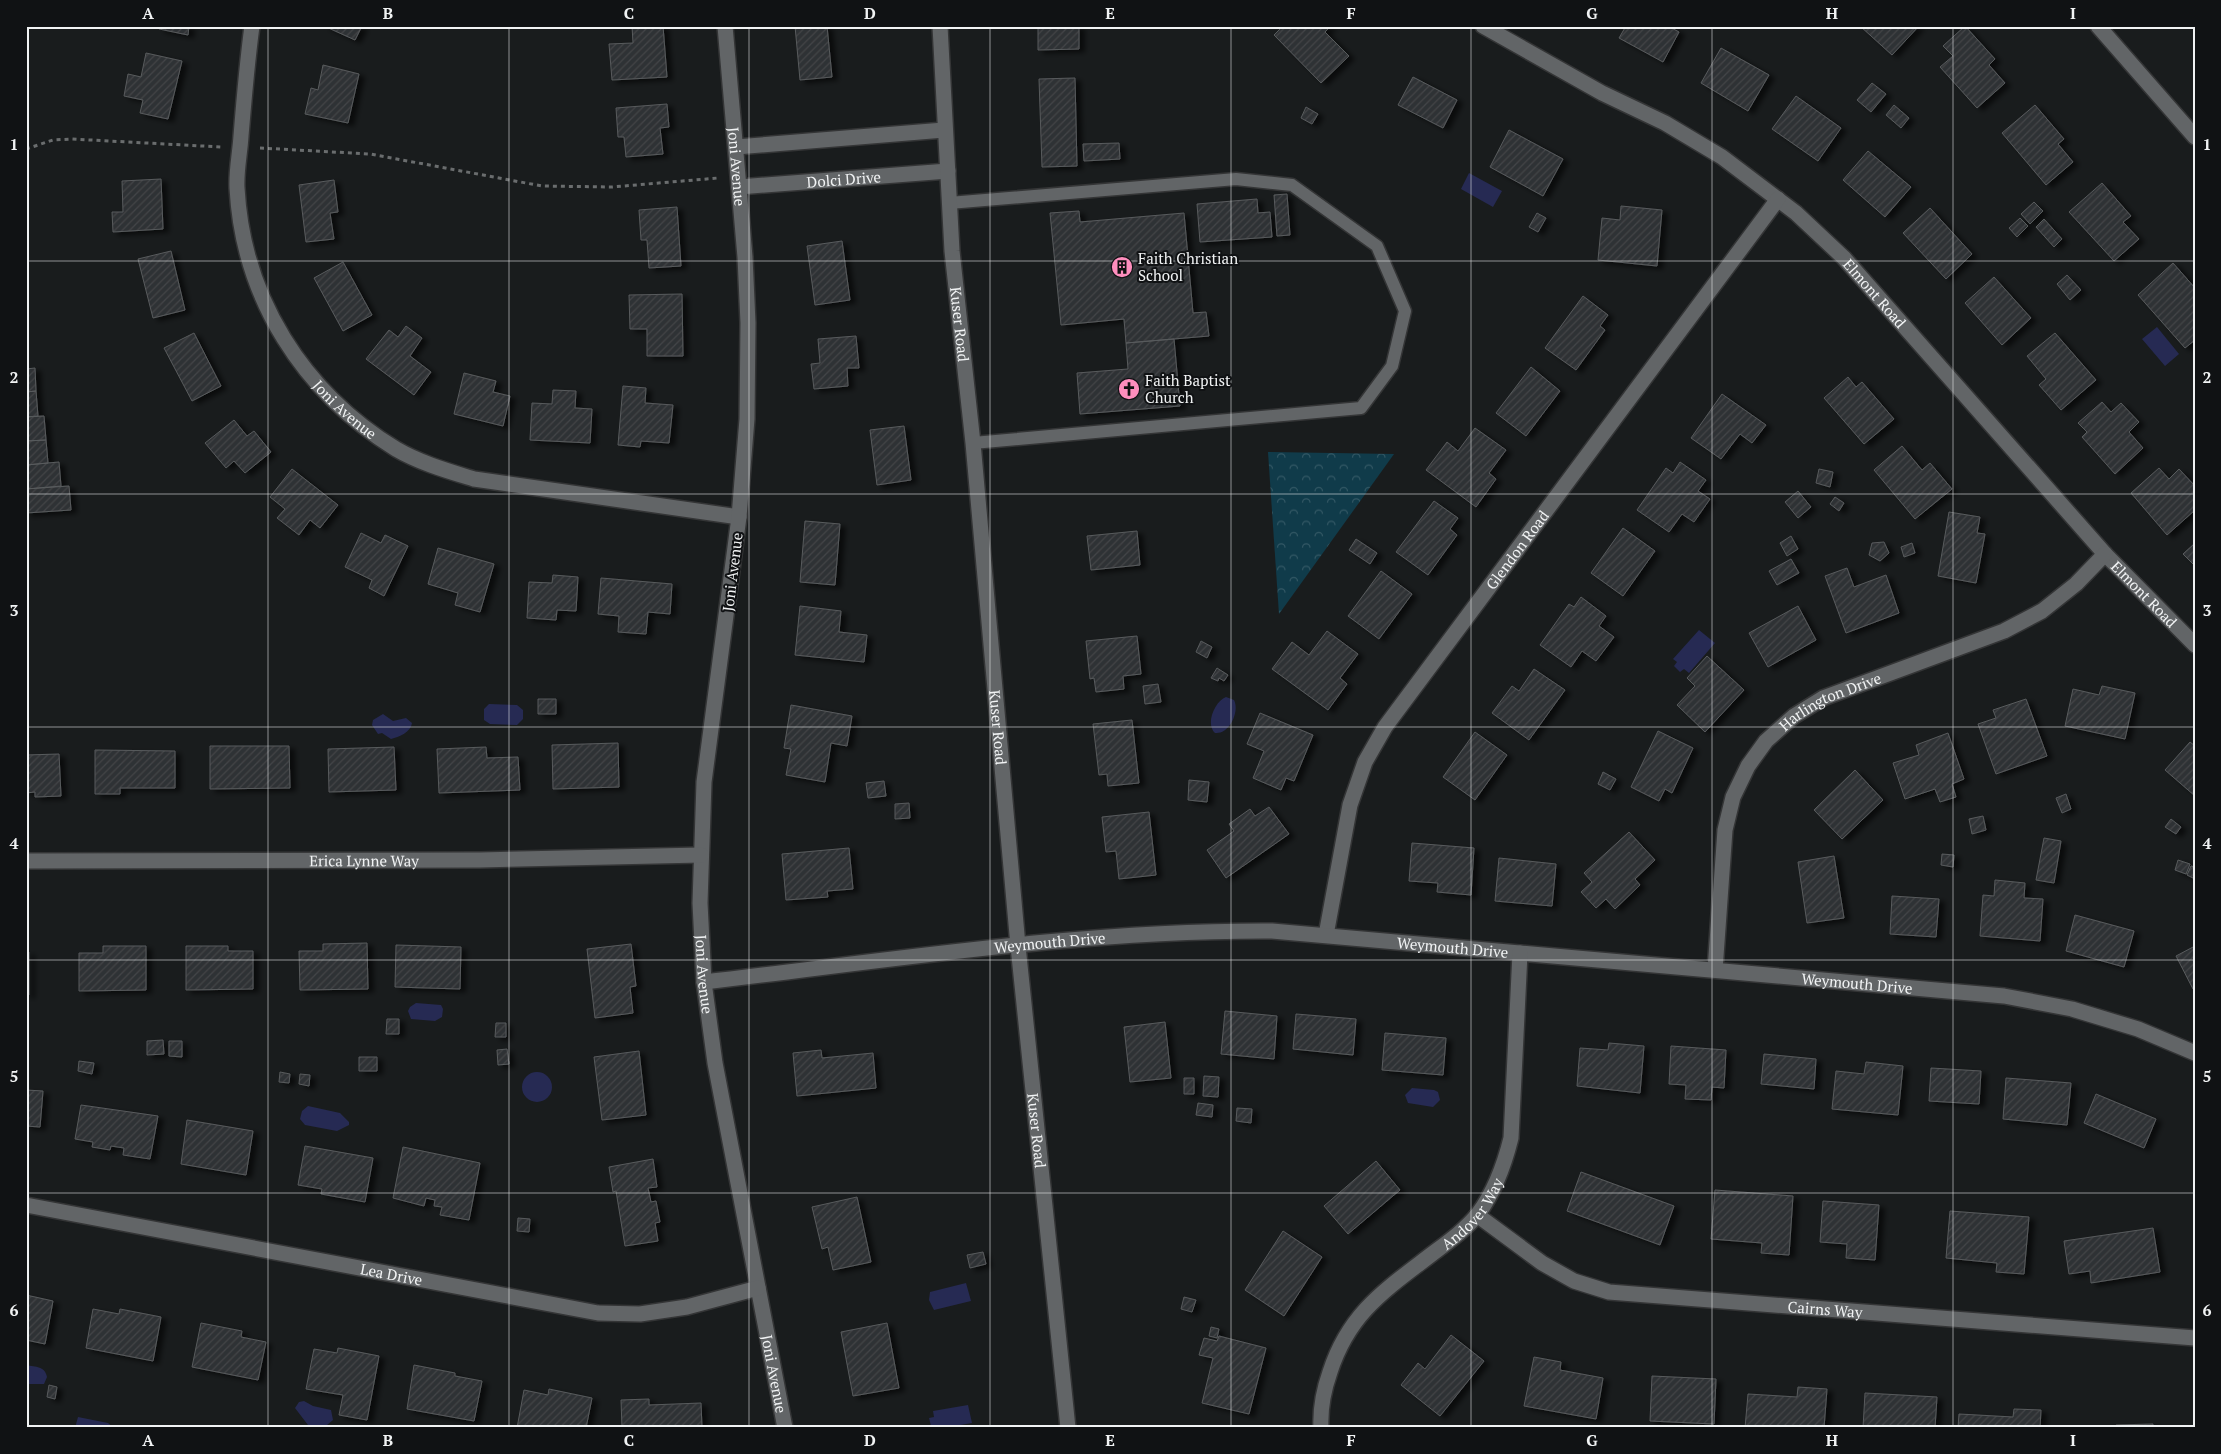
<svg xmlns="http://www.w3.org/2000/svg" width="2221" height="1454" font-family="'PT Serif',serif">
	<defs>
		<pattern id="park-crowns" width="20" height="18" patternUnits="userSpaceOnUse" patternTransform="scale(1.25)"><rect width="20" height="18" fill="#103b4a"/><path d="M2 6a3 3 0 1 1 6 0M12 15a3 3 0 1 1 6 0" fill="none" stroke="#335865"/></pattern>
		<pattern id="building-hatch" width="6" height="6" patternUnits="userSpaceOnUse" patternTransform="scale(1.25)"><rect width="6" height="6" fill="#2f3134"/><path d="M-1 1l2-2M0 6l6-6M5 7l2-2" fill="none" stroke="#434548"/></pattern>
		<filter id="shadow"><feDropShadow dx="5.5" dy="3" stdDeviation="2.5" flood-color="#0009"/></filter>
	</defs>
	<rect width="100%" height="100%" fill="#191c1d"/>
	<path fill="url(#park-crowns)" d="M1268 452 1394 454 1279 614Z"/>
	<path fill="#262a53" d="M1469 173 1502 191 1493 207 1461 189Z
		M2157 327 2179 354 2165 366 2142 339Z
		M1699 630 1715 643 1689 673 1684 669 1680 672 1674 666 1677 662 1673 659Z
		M1226 697 1234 700C1240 712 1229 735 1215 733 1205 724 1215 701 1226 697Z
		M489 704 517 705 523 710V719L517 725 490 724 484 720V709Z
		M383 714 393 721 406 718 412 723C411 732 399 737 391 739L382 733 378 734 372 725 373 720Z
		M416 1003 441 1005 443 1009 442 1017 435 1021 411 1019 408 1011 410 1007Z
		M522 1087a15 15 0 1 1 30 0a15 15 0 1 1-30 0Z
		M1412 1088 1434 1090 1438 1092 1440 1100 1433 1107 1408 1103 1405 1095Z
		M308 1106 340 1113 349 1122V1125L337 1131 305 1125 300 1119 302 1111Z
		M966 1283 971 1301 934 1310 929 1300 930 1292Z
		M26 1365C36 1367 45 1366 47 1377L44 1384H26Z
		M304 1401 313 1406 331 1410 333 1420 327 1425H308L295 1408 299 1402Z
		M968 1405 972 1423 943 1428 931 1426 929 1418 934 1417 933 1411Z
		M78 1417 108 1423 114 1428H75Z"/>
	<path fill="url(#building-hatch)" stroke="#585b5d" filter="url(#shadow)" d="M159 26H189L188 35 159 29Z
		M324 26H362L355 40Z
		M632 26H663L667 77 612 80 609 44 633 43Z
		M795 26H827L832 77 800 80Z
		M1038 26H1079V49L1038 50Z
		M1283 26H1331L1325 32 1349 56 1321 83 1274 35Z
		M1626 26H1668L1679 32 1663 62 1619 38Z
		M1860 26H1919L1892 55Z
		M1965 26 1995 59 1989 65 2005 83 1977 108 1940 67 1953 56 1943 46Z
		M1721 48 1769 75 1748 111 1701 83Z
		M146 53 182 61 168 119 140 113 143 100 124 96 128 74 141 77Z
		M323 65 359 74 348 123 305 114 311 88 318 90Z
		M1413 77 1457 100 1443 128 1398 105Z
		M1075 78 1077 166 1042 167 1039 79Z
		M1872 83 1886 94 1871 112 1857 100Z
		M1796 96 1841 128 1818 161 1772 129Z
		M667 104 669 127 660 128 663 154 626 157 624 137H618L616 108Z
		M1894 105 1909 118 1901 128 1886 115Z
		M2035 105 2064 139 2058 144 2073 162 2046 185 2002 133Z
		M1306 107 1318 114 1312 124 1301 118Z
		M1509 130 1563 159 1543 196 1490 167Z
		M1119 143 1120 159 1084 161 1083 144Z
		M1868 151 1911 187 1885 217 1843 180Z
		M161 179 163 229 113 232 112 212H123L122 181Z
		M334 180 338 212 330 213 334 239 306 242 299 185Z
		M2102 183 2131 216 2123 222 2139 239 2114 261 2069 212Z
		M1287 194 1290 235 1277 236 1274 195Z
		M1257 199 1258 213 1270 212 1272 237 1200 242 1197 204Z
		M2034 202 2043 211 2030 224 2021 214Z
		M1621 206 1662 210 1657 266 1598 260 1602 218 1620 220Z
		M677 207 681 266 649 268 647 240H641L639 210Z
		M1930 208 1972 254 1946 279 1903 233Z
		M1079 211 1080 222 1184 213 1193 313 1206 312 1209 336 1126 343 1124 319 1061 325 1050 213Z
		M1537 213 1546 218 1538 232 1529 227Z
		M2020 218 2028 226 2017 237 2009 228Z
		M2044 219 2062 239 2054 247 2036 227Z
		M842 241 850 300 815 305 807 246Z
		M171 251 185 310 153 318 138 259Z
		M343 262 372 315 343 331 314 278Z
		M2173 263 2195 288V340L2185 348 2138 295Z
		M2067 275 2081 290 2070 300 2057 284Z
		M1994 277 2031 318 2002 345 1965 303Z
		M682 294 683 356H647V329H630L629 295Z
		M1583 296 1608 315 1600 326 1605 330 1576 370 1545 348Z
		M406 326 422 338 410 356 431 372 414 395 366 359 389 330 398 337Z
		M194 333 221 386 192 401 164 348Z
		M2055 333 2096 380 2061 410 2039 385 2046 379 2027 356Z
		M856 336 859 368H847L848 386 814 389 811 364 820 363 818 339Z
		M1174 339 1180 406 1080 414 1077 373 1128 369 1126 343Z
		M1531 367 1560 391 1526 436 1496 413Z
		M35 368 36 391 26 392V369Z
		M464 373 496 381 493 392 510 396 503 426 454 414Z
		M1848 377 1856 387 1862 382 1894 419 1864 444 1824 398Z
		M623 386 646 388 645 403 673 405 669 443 641 441 640 447 618 445Z
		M553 390 576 391 575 408 592 409 590 443 530 440 532 403 552 404Z
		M36 391 38 416 26 417V392Z
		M1722 394 1766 425 1752 443 1740 434 1721 459 1691 438Z
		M2102 402 2111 412 2121 403 2139 422 2129 432 2143 448 2115 474 2082 437 2087 432 2078 423Z
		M44 416 46 440 26 441V417Z
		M234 420 247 436 254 431 271 452 245 473 234 461 226 468 205 443Z
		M904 426 911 480 877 485 870 430Z
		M1475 428 1506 450 1489 473 1496 479 1476 507 1426 470 1447 442 1458 451Z
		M46 440 48 463 26 465V441Z
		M1902 446 1922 470 1930 463 1952 489 1915 519 1874 470Z
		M59 462 61 486 26 489V465Z
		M1680 462 1706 480 1698 491 1710 499 1694 522 1682 514 1669 532 1637 510 1666 468 1673 473Z
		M2159 468 2169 479 2179 469 2195 486V510L2167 535 2131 493Z
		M292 469 338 505 320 528 310 520 299 535 277 518 285 509 270 497Z
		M1819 469 1833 472 1830 487 1816 483Z
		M69 486 71 510 26 513V489Z
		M1798 491 1811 507 1798 518 1785 502Z
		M1835 497 1844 503 1839 511 1830 504Z
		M1434 501 1458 518 1450 529 1457 535 1428 575 1396 552Z
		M1949 512 1980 517 1977 533 1985 534 1976 583 1938 576Z
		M805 521 840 524 835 585 800 582Z
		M1623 528 1655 551 1623 596 1591 573Z
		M1137 531 1140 565 1091 570 1087 536Z
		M361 533 381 543 385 535 408 546 384 596 369 588 372 580 345 567Z
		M1791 536 1798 549 1787 556 1780 543Z
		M1356 539 1377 553 1370 564 1349 550Z
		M1884 542 1889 553 1880 561 1869 555 1872 543Z
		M1912 543 1915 553 1904 557 1901 547Z
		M2195 543V566L2183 554Z
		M438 548 494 564 480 612 455 605 458 593 428 584Z
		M1791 559 1799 573 1777 585 1769 571Z
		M1847 568 1854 587 1886 575 1899 613 1846 633 1825 576Z
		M1381 571 1412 594 1379 639 1348 616Z
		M553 575 578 577 576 611 557 610 556 620 527 618 529 582 552 583Z
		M601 578 672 584 670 614 648 612 646 634 618 632 619 616 598 614Z
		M1581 597 1606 616 1599 626 1614 637 1596 661 1582 651 1571 667 1540 645 1569 604 1574 607Z
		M800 606 841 611 839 632 867 635 864 662 795 655Z
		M1798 606 1816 640 1768 667 1749 633Z
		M1327 631 1358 654 1340 678 1347 684 1328 710 1272 669 1292 642 1309 655Z
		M1137 636 1141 674 1123 676 1124 689 1096 692 1094 678 1090 679 1086 641Z
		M1201 641 1212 647 1207 658 1196 652Z
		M1707 656 1744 690 1705 732 1677 705 1695 686 1687 678Z
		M1217 668 1228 675 1224 681 1219 678 1218 681 1211 678Z
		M1534 669 1565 690 1529 740 1492 713 1512 686 1519 691Z
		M1158 684 1161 702 1145 704 1143 686Z
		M2102 686 2135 693 2125 739 2065 726 2073 689 2099 695Z
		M538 699H556V714H538Z
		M2026 699 2047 756 1996 774 1978 724 1996 718 1993 710Z
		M791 705 852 716 847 746 831 743 825 782 786 775 791 749 784 748Z
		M1260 713 1313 735 1294 781 1286 778 1281 790 1253 778 1264 751 1247 744Z
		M1132 720 1139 783 1108 786 1107 774 1099 775 1093 724Z
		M1658 731 1693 748 1672 793 1665 789 1659 801 1631 787Z
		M1475 732 1507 755 1475 800 1443 777Z
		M1948 733 1964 779 1952 784 1956 797 1940 802 1935 789 1905 799 1893 763 1919 755 1916 745Z
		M2190 742 2195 746V796L2165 770Z
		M618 743 619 787 553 789 552 745Z
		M210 746H289L290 788 210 789Z
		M394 747 396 790 329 792 328 749Z
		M486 747 487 758 518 757 520 790 439 793 437 749Z
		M95 750 175 751V788H120V794H95Z
		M59 754 61 796 35 797V792L26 793V755Z
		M1855 770 1883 800 1842 839 1814 810Z
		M1603 772 1616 779 1610 790 1598 784Z
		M1189 780 1209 782 1207 802 1188 800Z
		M884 781 886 796 868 798 866 783Z
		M2066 794 2071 809 2062 813 2056 798Z
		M909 803 910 818 895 819V804Z
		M1269 807 1289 834 1226 878 1207 850 1234 831 1229 824 1250 809 1255 816Z
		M1149 812 1156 875 1119 879 1116 851 1106 852 1102 817Z
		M1983 816 1986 830 1972 834 1969 819Z
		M2171 819 2181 827 2176 834 2165 827Z
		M1629 832 1655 860 1635 879 1640 885 1615 909 1606 899 1596 908 1581 892 1592 882 1584 873Z
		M2044 838 2061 841 2054 883 2036 880Z
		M1412 843 1474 848 1471 895 1437 892 1438 883 1409 881Z
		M849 848 853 889 827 891 828 897 786 900 782 854Z
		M1942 854 1954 855 1953 867 1941 865Z
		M1834 856 1844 918 1807 923 1798 862Z
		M1499 858 1556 864 1552 906 1495 901Z
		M2178 860 2190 864 2186 874 2175 870Z
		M2191 866 2195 867V879L2187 875Z
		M1995 880 2025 883 2024 898 2043 899 2040 941 1980 936 1983 895 1994 896Z
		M1892 896 1939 899 1936 937 1890 934Z
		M2075 915 2134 931 2124 967 2066 951Z
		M367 943 368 989 300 990 299 951H323V944Z
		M631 944 636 986 630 987 633 1013 595 1018 587 949Z
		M396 945 461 947 460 989 395 987Z
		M103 946H146V990L79 991V953H103Z
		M186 946H228V951H253V989L186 990Z
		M2195 946V988L2193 989 2176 956Z
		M26 952H29V995H26Z
		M1225 1011 1277 1016 1274 1059 1221 1054Z
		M1296 1014 1356 1019 1353 1055 1293 1049Z
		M387 1019H399V1034H386Z
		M1165 1022 1171 1078 1130 1082 1124 1027Z
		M496 1023H506V1037H495Z
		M1385 1033 1446 1038 1443 1075 1382 1070Z
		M163 1040 164 1054 147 1055V1041Z
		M169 1041H182V1057L169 1056Z
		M1609 1043 1644 1046 1640 1093 1577 1086 1580 1048 1608 1050Z
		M1671 1046 1726 1050 1724 1088 1712 1087 1711 1100 1685 1099 1686 1085 1669 1084Z
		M507 1049 509 1064 498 1065 497 1050Z
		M821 1050 822 1058 873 1053 876 1088 797 1096 793 1053Z
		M639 1051 646 1115 602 1120 594 1057Z
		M1764 1054 1816 1059 1814 1089 1761 1084Z
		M359 1057H377V1071H359Z
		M79 1061 94 1063 92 1074 78 1071Z
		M1866 1062 1903 1066 1898 1115 1832 1109 1836 1071 1864 1074Z
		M1931 1068 1981 1071 1979 1104 1929 1101Z
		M280 1072 290 1074 289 1083 279 1082Z
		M300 1074 310 1075 309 1086 299 1084Z
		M1204 1076 1219 1077 1218 1097 1203 1096Z
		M1184 1078H1194V1094H1184Z
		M2006 1078 2071 1083 2067 1125 2003 1119Z
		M26 1090 43 1091 40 1127 26 1126Z
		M2096 1094 2156 1119 2144 1148 2084 1123Z
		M1198 1103 1213 1105 1212 1117 1196 1115Z
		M81 1105 158 1116 150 1159 123 1155 124 1148 111 1146 110 1150 92 1147 93 1142 75 1139Z
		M1237 1108 1252 1109 1251 1123 1236 1121Z
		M187 1120 253 1131 246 1175 181 1164Z
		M305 1146 373 1158 365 1202 321 1194 322 1189 298 1185Z
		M403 1147 480 1163 469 1220 440 1215 442 1207 434 1206 435 1200 426 1198 424 1206 393 1198Z
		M653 1159 657 1187 648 1188 651 1202 656 1201 660 1222 655 1223 658 1241 625 1246 616 1191 613 1192 609 1167Z
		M1376 1161 1400 1190 1348 1234 1324 1206Z
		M1581 1172 1674 1206 1660 1245 1567 1211Z
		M1715 1190 1793 1196 1789 1255 1761 1253 1762 1243 1711 1239Z
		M857 1197 871 1262 833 1270 828 1247 822 1249 812 1207Z
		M1823 1201 1879 1205 1875 1260 1846 1258 1847 1244 1820 1242Z
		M1950 1211 2029 1217 2024 1274 1996 1272 1997 1263 1946 1258Z
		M518 1218 530 1219 529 1232 517 1231Z
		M2153 1228 2160 1272 2091 1283 2090 1271 2069 1274 2064 1241Z
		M1283 1231 1322 1257 1284 1316 1245 1290Z
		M983 1252 986 1264 970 1268 967 1255Z
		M26 1295 53 1301 45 1344 26 1340Z
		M1184 1297 1196 1300 1192 1312 1181 1309Z
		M93 1309 119 1314 120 1309 161 1317 153 1361 86 1348Z
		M201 1323 242 1331 241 1337 266 1342 258 1380 192 1367Z
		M887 1323 899 1388 853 1396 841 1332Z
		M1211 1327 1219 1329 1217 1338 1209 1336Z
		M1451 1335 1484 1361 1440 1416 1401 1385 1418 1363 1425 1369Z
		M1219 1336 1266 1348 1249 1414 1202 1403 1213 1358 1199 1355 1204 1338 1217 1341Z
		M338 1348 379 1356 367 1420 339 1415 343 1395 306 1389 314 1349 337 1353Z
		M1534 1357 1561 1362 1560 1370 1603 1378 1596 1419 1524 1406Z
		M414 1365 455 1373V1376L482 1381 474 1421 407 1409Z
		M1652 1376 1716 1379 1714 1424 1650 1421Z
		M49 1385 57 1387 55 1399 47 1397Z
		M1798 1387 1827 1389 1824 1428H1745L1748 1394 1797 1397Z
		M549 1389 592 1398 586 1428H517L524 1390 548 1395Z
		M1865 1393 1937 1397 1935 1428H1863Z
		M649 1399V1405L701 1403 702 1428H622L621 1400Z
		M2014 1409 2041 1410 2040 1428H1958L1959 1414 2013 1417Z
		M2153 1424V1428H2116V1425Z"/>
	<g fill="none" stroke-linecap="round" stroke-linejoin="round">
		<g stroke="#343536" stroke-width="15">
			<path id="service" d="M949 203 1236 179 1292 185 1377 246 1405 311 1392 366 1361 408 973 443"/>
		</g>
		<g stroke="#343536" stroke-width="18">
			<g id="minor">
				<path id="s1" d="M252 26C247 63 244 99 241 136 240 153 236 171 237 188 243 298 303 392 396 449 420 463 448 471 474 479L739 517"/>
				<path id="s2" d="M725 26 745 257 748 323 747 419 739 517 704 782 700 903 704 982 715 1063 785 1428"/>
				<path id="s3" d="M1483 26 1602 93 1665 123 1722 157 1796 213 1844 258 2105 554 2195 645"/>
				<path d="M2098 26 2195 137"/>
				<path d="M736 147 944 130"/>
				<path id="s4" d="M739 187 948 171"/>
				<path id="s5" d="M26 861 480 860 701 855"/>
				<path id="s6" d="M1326 935 1350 805 1365 762 1385 727 1778 199"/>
				<path id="s7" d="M1715 970 1725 830 1733 797 1748 766 1766 741 1794 716 1823 698 2004 631 2042 611 2076 584 2105 554"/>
				<path id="s8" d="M704 982C893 960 1082 930 1272 931L2004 996 2072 1009 2138 1029 2195 1053"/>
				<path id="s9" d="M26 1205 598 1313 640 1314 687 1307 758 1288"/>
				<path id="s10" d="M1477 1215 1542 1263 1574 1281 1609 1292 2195 1338"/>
				<path id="s11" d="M1321 1428C1320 1409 1324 1389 1330 1372 1349 1313 1385 1290 1432 1254 1448 1242 1465 1230 1478 1214 1495 1191 1504 1166 1511 1138L1520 953"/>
			</g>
		</g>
		<g stroke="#343536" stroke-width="18">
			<g id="tertiary">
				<path id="s12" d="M940 26 952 251 973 443 1018 946 1068 1428"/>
			</g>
		</g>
		<path stroke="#6a6d6e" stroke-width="3" stroke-dasharray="4 4" stroke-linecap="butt" d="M260 148 370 154 542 186 612 187 718 178
			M26 149 53 140 72 139 221 147"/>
		<use href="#service" stroke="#626567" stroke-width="12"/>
		<use href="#minor" stroke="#626567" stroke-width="15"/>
		<use href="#tertiary" stroke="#626567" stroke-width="15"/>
	</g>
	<path fill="none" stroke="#f1f3f4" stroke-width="1" stroke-opacity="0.55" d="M268 26V1428M509 26V1428M749 26V1428M990 26V1428M1231 26V1428M1471 26V1428M1712 26V1428M1953 26V1428M26 261H2195M26 494H2195M26 727H2195M26 960H2195M26 1193H2195"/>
	<defs>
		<g id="building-disc" transform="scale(1.125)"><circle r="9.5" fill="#fe8ebd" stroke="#101214"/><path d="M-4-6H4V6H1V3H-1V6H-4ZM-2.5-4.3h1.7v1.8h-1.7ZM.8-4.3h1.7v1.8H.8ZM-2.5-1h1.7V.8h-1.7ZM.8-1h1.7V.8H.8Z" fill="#111"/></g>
		<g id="church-disc" transform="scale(1.125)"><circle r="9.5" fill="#fe8ebd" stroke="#101214"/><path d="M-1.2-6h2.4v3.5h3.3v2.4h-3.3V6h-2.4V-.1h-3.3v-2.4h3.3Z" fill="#111"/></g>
	</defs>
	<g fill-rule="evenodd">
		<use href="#building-disc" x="1122" y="267"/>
		<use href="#church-disc" x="1129" y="389"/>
	</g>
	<g text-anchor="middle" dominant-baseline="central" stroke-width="4" stroke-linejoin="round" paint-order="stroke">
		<g font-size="15" fill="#f1f3f4" stroke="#101214">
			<text stroke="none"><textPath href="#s2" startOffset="141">Joni Avenue</textPath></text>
			<text stroke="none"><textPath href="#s4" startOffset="105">Dolci Drive</textPath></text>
			<text stroke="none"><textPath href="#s3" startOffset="478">Elmont Road</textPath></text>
			<text stroke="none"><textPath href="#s12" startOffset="299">Kuser Road</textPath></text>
			<text stroke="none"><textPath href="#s1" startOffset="416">Joni Avenue</textPath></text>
			<text stroke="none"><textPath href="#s6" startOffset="439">Glendon Road</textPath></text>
			<text transform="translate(732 572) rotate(-83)">Joni Avenue</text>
			<text stroke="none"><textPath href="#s3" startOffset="882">Elmont Road</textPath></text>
			<text stroke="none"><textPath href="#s7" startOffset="316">Harlington Drive</textPath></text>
			<text stroke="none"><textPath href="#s12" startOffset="704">Kuser Road</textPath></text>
			<text stroke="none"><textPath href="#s5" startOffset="338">Erica Lynne Way</textPath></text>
			<text stroke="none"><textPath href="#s8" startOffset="348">Weymouth Drive</textPath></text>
			<text stroke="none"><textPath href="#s8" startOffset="752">Weymouth Drive</textPath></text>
			<text stroke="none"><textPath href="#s2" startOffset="952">Joni Avenue</textPath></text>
			<text stroke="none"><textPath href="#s8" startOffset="1158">Weymouth Drive</textPath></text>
			<text stroke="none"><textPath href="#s12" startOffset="1109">Kuser Road</textPath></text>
			<text stroke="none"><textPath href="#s11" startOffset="274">Andover Way</textPath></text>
			<text stroke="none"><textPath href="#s9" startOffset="372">Lea Drive</textPath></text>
			<text stroke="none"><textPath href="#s10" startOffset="371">Cairns Way</textPath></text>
			<text stroke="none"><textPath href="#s2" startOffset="1358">Joni Avenue</textPath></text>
		</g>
		<g font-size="15" fill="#f1f3f4" stroke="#101214" text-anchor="start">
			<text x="1138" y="258">Faith Christian<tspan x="1138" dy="17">School</tspan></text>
			<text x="1145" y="380">Faith Baptist<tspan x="1145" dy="17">Church</tspan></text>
		</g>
	</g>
	<rect width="2221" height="1454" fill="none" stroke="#101214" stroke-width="55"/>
	<rect x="28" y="28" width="2166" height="1398" fill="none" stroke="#f1f3f4" stroke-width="2"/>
	<g font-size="16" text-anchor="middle" font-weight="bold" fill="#f1f3f4">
		<text x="148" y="19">A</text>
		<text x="388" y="19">B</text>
		<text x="629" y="19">C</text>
		<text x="870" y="19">D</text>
		<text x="1110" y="19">E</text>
		<text x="1351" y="19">F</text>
		<text x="1592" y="19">G</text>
		<text x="1832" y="19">H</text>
		<text x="2073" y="19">I</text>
		<text x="14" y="150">1</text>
		<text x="2207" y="150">1</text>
		<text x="14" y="383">2</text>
		<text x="2207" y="383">2</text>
		<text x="14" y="616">3</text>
		<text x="2207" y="616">3</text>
		<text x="14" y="849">4</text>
		<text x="2207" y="849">4</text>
		<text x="14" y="1082">5</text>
		<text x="2207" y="1082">5</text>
		<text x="14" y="1316">6</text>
		<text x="2207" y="1316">6</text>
		<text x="148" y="1446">A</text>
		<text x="388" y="1446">B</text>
		<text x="629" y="1446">C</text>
		<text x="870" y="1446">D</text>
		<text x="1110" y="1446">E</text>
		<text x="1351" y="1446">F</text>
		<text x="1592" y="1446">G</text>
		<text x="1832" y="1446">H</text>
		<text x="2073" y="1446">I</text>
	</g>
</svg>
